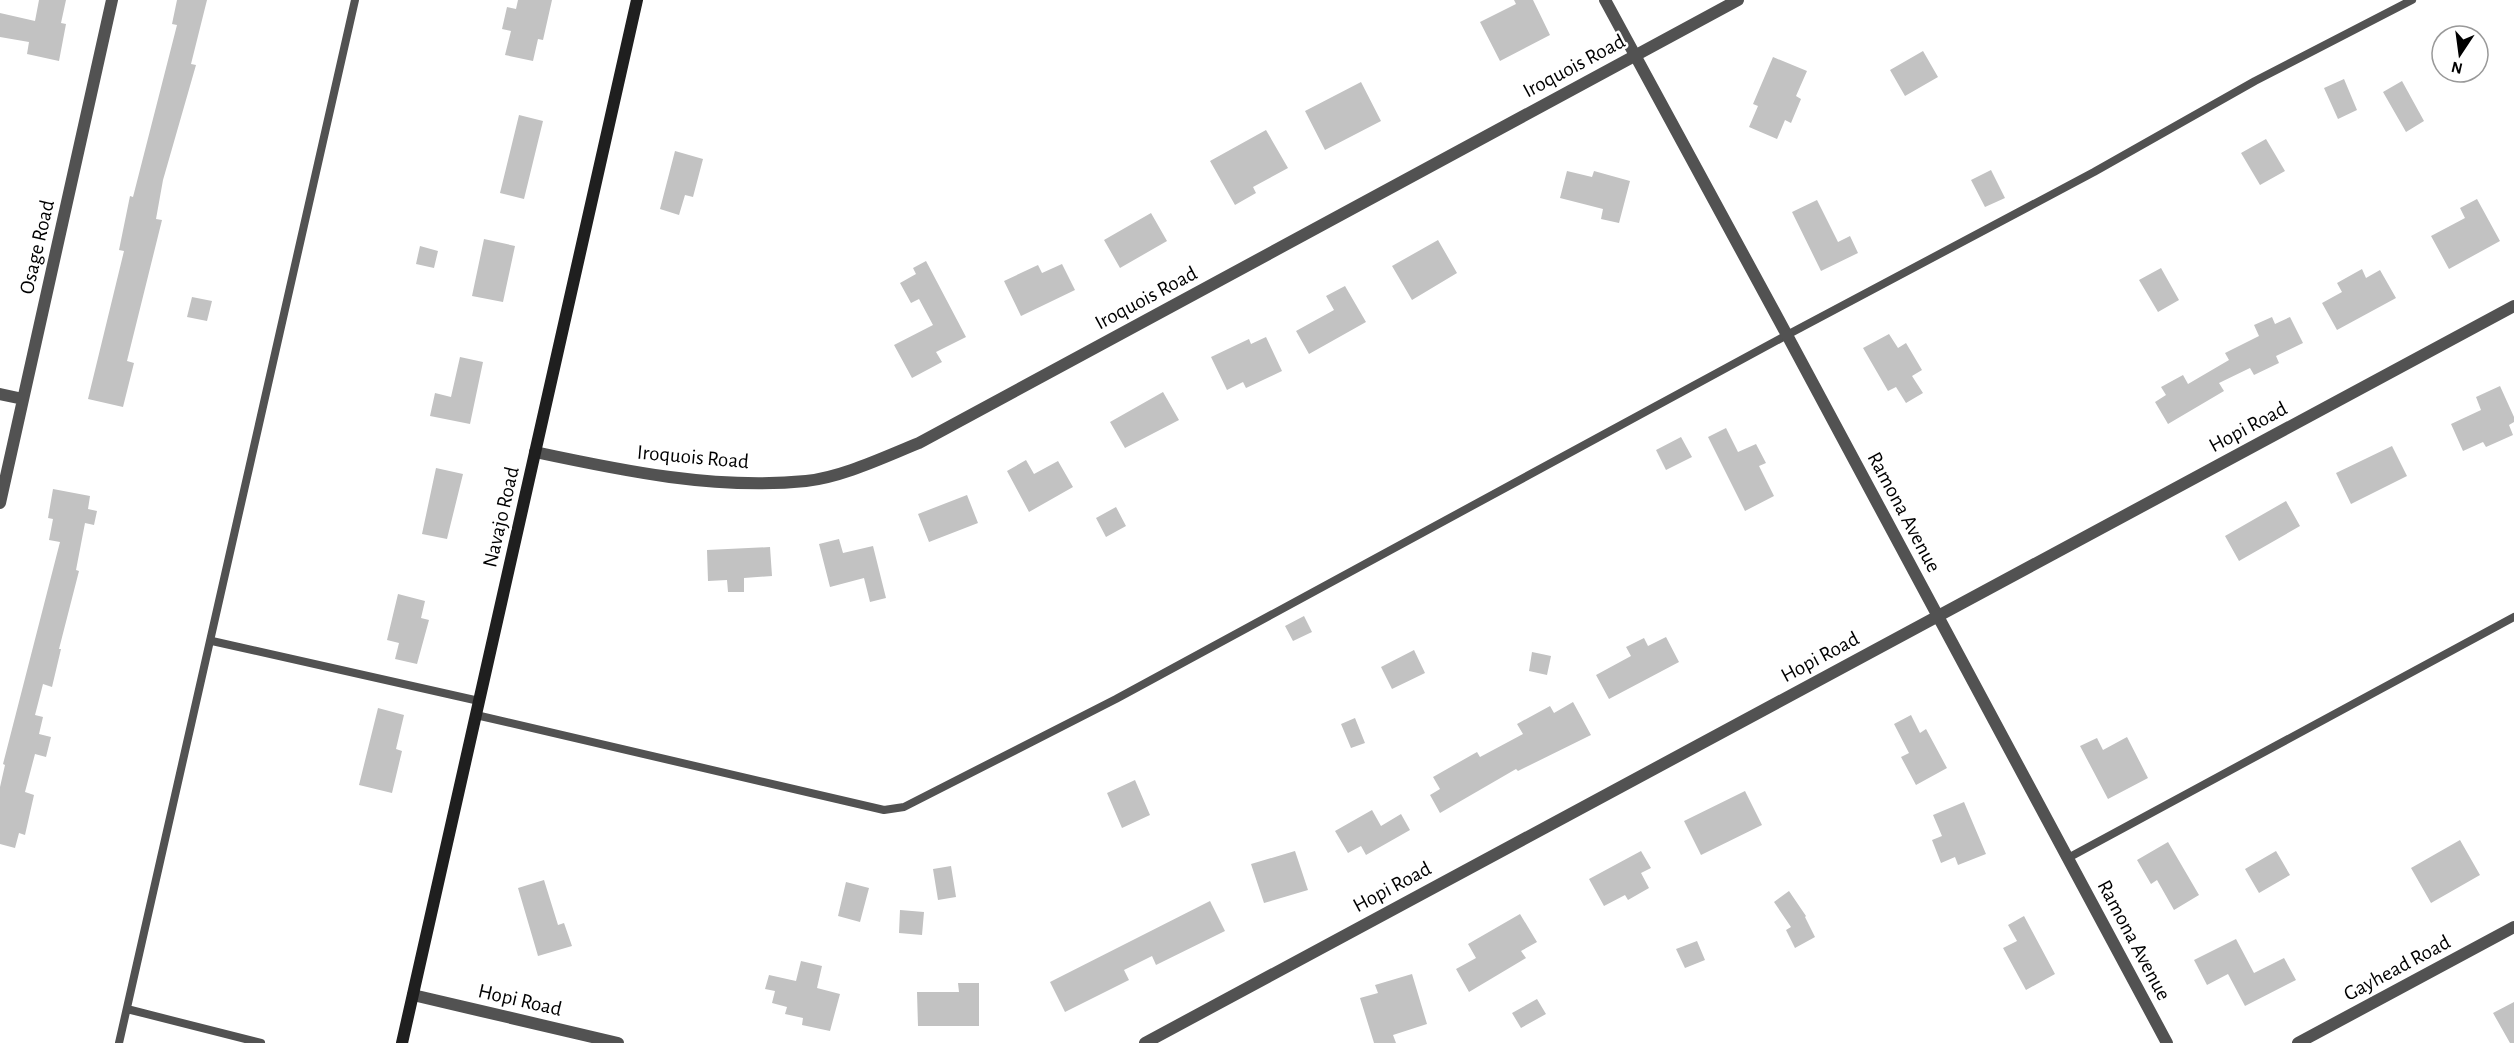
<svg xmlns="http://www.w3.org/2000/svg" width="2514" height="1043" font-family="'Alegreya Sans',sans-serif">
	<rect width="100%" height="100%" fill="#fff"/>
	<path fill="#c2c2c2" d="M39 0H66L61 23 66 24 59 61 27 54 29 42 0 37V13L35 21Z
		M177 0H207L191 64 196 65 163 180 156 219 162 220 127 361 134 363 123 407 88 399 124 251 119 250 130 196 133 197 177 25 172 24Z
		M518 0H552L543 40 538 39 533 61 505 55 511 31 502 29 507 7 516 9Z
		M1514 0H1533L1550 35 1500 61 1480 22 1516 4Z
		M1923 51 1938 77 1905 96 1890 70Z
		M1773 57 1807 71 1796 96 1801 99 1791 123 1785 120 1777 139 1749 127 1758 106 1753 104Z
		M2344 79 2357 110 2338 119 2324 88Z
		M2402 81 2424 121 2406 132 2383 92Z
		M1361 82 1381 121 1325 150 1305 111Z
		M519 115 543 121 524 199 500 193Z
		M1266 130 1288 168 1253 187 1256 193 1235 205 1210 161Z
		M2266 139 2285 171 2260 185 2241 153Z
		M675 151 703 159 693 197 685 195 679 215 660 209Z
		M1991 170 2005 198 1985 207 1971 180Z
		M1567 171 1592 177 1594 171 1630 181 1619 223 1601 219 1603 209 1560 198Z
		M2477 199 2500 241 2449 269 2431 236 2465 218 2460 208Z
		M1817 200 1838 242 1850 236 1858 253 1821 271 1792 212Z
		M1151 213 1167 241 1120 268 1104 240Z
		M484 239 515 246 503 302 472 296Z
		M1438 240 1457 273 1412 300 1392 266Z
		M420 246 438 251 434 268 416 264Z
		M926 261 966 337 936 352 942 362 912 378 894 345 933 325 919 299 911 303 900 283 916 274 913 268Z
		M1062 264 1075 290 1021 316 1004 281 1038 265 1042 273Z
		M2161 268 2179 300 2158 312 2139 280Z
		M2362 269 2366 278 2380 270 2396 298 2337 330 2322 303 2342 292 2337 283Z
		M1345 286 1366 322 1309 354 1296 331 1334 310 1326 296Z
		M192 297 212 301 207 321 187 317Z
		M2272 317 2275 324 2290 317 2303 343 2276 356 2279 363 2254 375 2250 368 2219 383 2224 391 2168 424 2155 402 2166 395 2161 387 2183 375 2188 384 2229 360 2225 353 2259 336 2254 325Z
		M1889 334 1898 348 1906 343 1922 370 1912 376 1923 393 1906 403 1896 387 1888 391 1863 348Z
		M1266 337 1282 371 1246 388 1243 382 1227 390 1211 357 1249 339 1251 344Z
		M460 357 483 362 470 424 430 416 435 393 451 397Z
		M2500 386 2514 417V422L2509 425 2513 435 2486 447 2483 442 2463 451 2451 424 2481 410 2476 397Z
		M1163 392 1179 420 1125 448 1110 422Z
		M1726 428 1738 452 1756 444 1766 463 1759 466 1774 496 1745 511 1708 437Z
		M1681 437 1692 457 1666 470 1656 450Z
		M2392 446 2407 476 2351 504 2336 473Z
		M1026 460 1034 474 1058 461 1073 487 1029 512 1007 471Z
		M436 468 463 474 447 539 422 534Z
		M53 489 90 496 88 509 97 511 94 525 85 523 76 570 79 571 59 649H61L52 687 43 684 35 715 43 717 39 734 51 737 46 757 35 754 25 792 34 795 25 835 19 833 15 848 0 844V787L5 765 3 764 60 542 49 540 53 519 48 518Z
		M967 495 978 523 929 542 918 514Z
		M2286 501 2300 526 2239 561 2225 536Z
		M1116 507 1126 526 1106 537 1096 518Z
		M839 539 843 553 873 546 886 598 870 602 864 578 830 587 819 544Z
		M770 547 772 576 744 578V592H728L727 580 708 581 707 550Z
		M398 594 425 601 421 618 429 620 417 664 395 659 399 643 387 640Z
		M1304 616 1312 632 1293 641 1285 626Z
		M1666 637 1679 662 1609 699 1596 675 1631 656 1626 647 1644 638 1648 646Z
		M1414 650 1425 673 1392 689 1381 667Z
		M1532 652 1551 656 1547 675 1529 671Z
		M1573 702 1591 735 1518 771 1516 769 1440 813 1430 795 1440 789 1433 777 1477 752 1480 757 1523 734 1517 724 1550 706 1554 713Z
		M378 708 404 715 396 749 402 751 392 793 359 785Z
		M1911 715 1920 733 1926 729 1947 768 1916 785 1901 757 1909 753 1894 724Z
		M1355 718 1365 743 1351 748 1341 724Z
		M2127 737 2148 778 2108 799 2080 746 2097 738 2103 750Z
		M1135 780 1150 815 1122 828 1107 793Z
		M1745 791 1762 825 1701 855 1684 821Z
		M1964 802 1986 854 1958 865 1955 857 1941 863 1932 840 1942 836 1933 815Z
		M1372 810 1381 826 1401 814 1410 830 1366 855 1361 846 1348 853 1335 831Z
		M2460 840 2480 875 2431 903 2411 868Z
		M2168 842 2199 895 2174 910 2157 880 2151 884 2137 860Z
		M1295 851 1308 890 1264 903 1251 864Z
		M1641 851 1651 868 1641 873 1649 888 1628 900 1625 895 1604 906 1589 879Z
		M2276 851 2290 875 2259 893 2245 869Z
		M951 866 956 897 938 900 933 869Z
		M544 880 558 925 564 923 572 946 538 956 518 888Z
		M846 882 869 888 860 922 838 916Z
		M1789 891 1806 916 1805 917 1815 937 1795 948 1786 930 1791 927 1774 902Z
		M1210 901 1225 931 1156 965 1152 956 1124 970 1129 980 1065 1012 1050 982Z
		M900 910 924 912 922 935 899 933Z
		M1520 914 1537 942 1521 951 1526 958 1469 992 1456 969 1476 958 1468 944Z
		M2024 916 2055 974 2026 990 2003 948 2017 941 2008 925Z
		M2236 939 2254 973 2284 958 2296 980 2245 1006 2228 974 2207 985 2194 960Z
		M1697 941 1705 960 1685 968 1676 949Z
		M801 961 822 966 817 988 840 994 830 1031 802 1025 803 1018 785 1014 787 1007 772 1003 775 991 765 989 769 975 796 981Z
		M1412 974 1427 1024 1393 1035 1396 1043H1374L1360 998 1378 993 1375 985Z
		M958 983H979V1026H918L917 992H959Z
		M1537 999 1546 1014 1521 1028 1512 1013Z
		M2514 1002V1043H2510L2493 1013Z"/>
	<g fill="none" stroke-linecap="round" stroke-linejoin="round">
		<path stroke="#525252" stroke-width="8" d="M212 641 479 701
			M476 715 884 810 904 807 1116 699 1787 335 2094 172 2255 81 2412 0
			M2068 858 2514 617
			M127 1009 261 1043
			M119 1043 355 0"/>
		<path stroke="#525252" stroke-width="12" d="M1605 0 1787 335 2167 1043
			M0 394 23 399
			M535 452C624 471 715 490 806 481 843 477 884 457 919 443L1738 0
			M0 503 112 0
			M413 995 618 1043
			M1145 1043 2514 306
			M2298 1043 2514 927"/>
		<path stroke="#1f1f1f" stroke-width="12" d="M402 1043 637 0"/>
	</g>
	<g text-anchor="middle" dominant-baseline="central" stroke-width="5" stroke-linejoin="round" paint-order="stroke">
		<g font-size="21" fill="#000" stroke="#fff">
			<text transform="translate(1574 66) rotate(-28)">Iroquois Road</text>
			<text transform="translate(37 247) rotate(-77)">Osage Road</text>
			<text transform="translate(1146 298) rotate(-28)">Iroquois Road</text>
			<text transform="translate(2248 427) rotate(-28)">Hopi Road</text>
			<text transform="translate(693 457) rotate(5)">Iroquois Road</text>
			<text transform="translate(1904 512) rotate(62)">Ramona Avenue</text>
			<text transform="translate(501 517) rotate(-77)">Navajo Road</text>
			<text transform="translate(1820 657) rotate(-28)">Hopi Road</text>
			<text transform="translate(1392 887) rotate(-28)">Hopi Road</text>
			<text transform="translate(2134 940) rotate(62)">Ramona Avenue</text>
			<text transform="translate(2397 968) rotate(-28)">Gayhead Road</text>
			<text transform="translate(520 1000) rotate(13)">Hopi Road</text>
		</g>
	</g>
	<g transform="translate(2460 54) rotate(193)"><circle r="28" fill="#ffffff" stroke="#999999" stroke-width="1.5"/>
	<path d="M0-4.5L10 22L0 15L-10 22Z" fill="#000000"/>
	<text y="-9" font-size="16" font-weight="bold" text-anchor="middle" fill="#000000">N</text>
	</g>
</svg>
